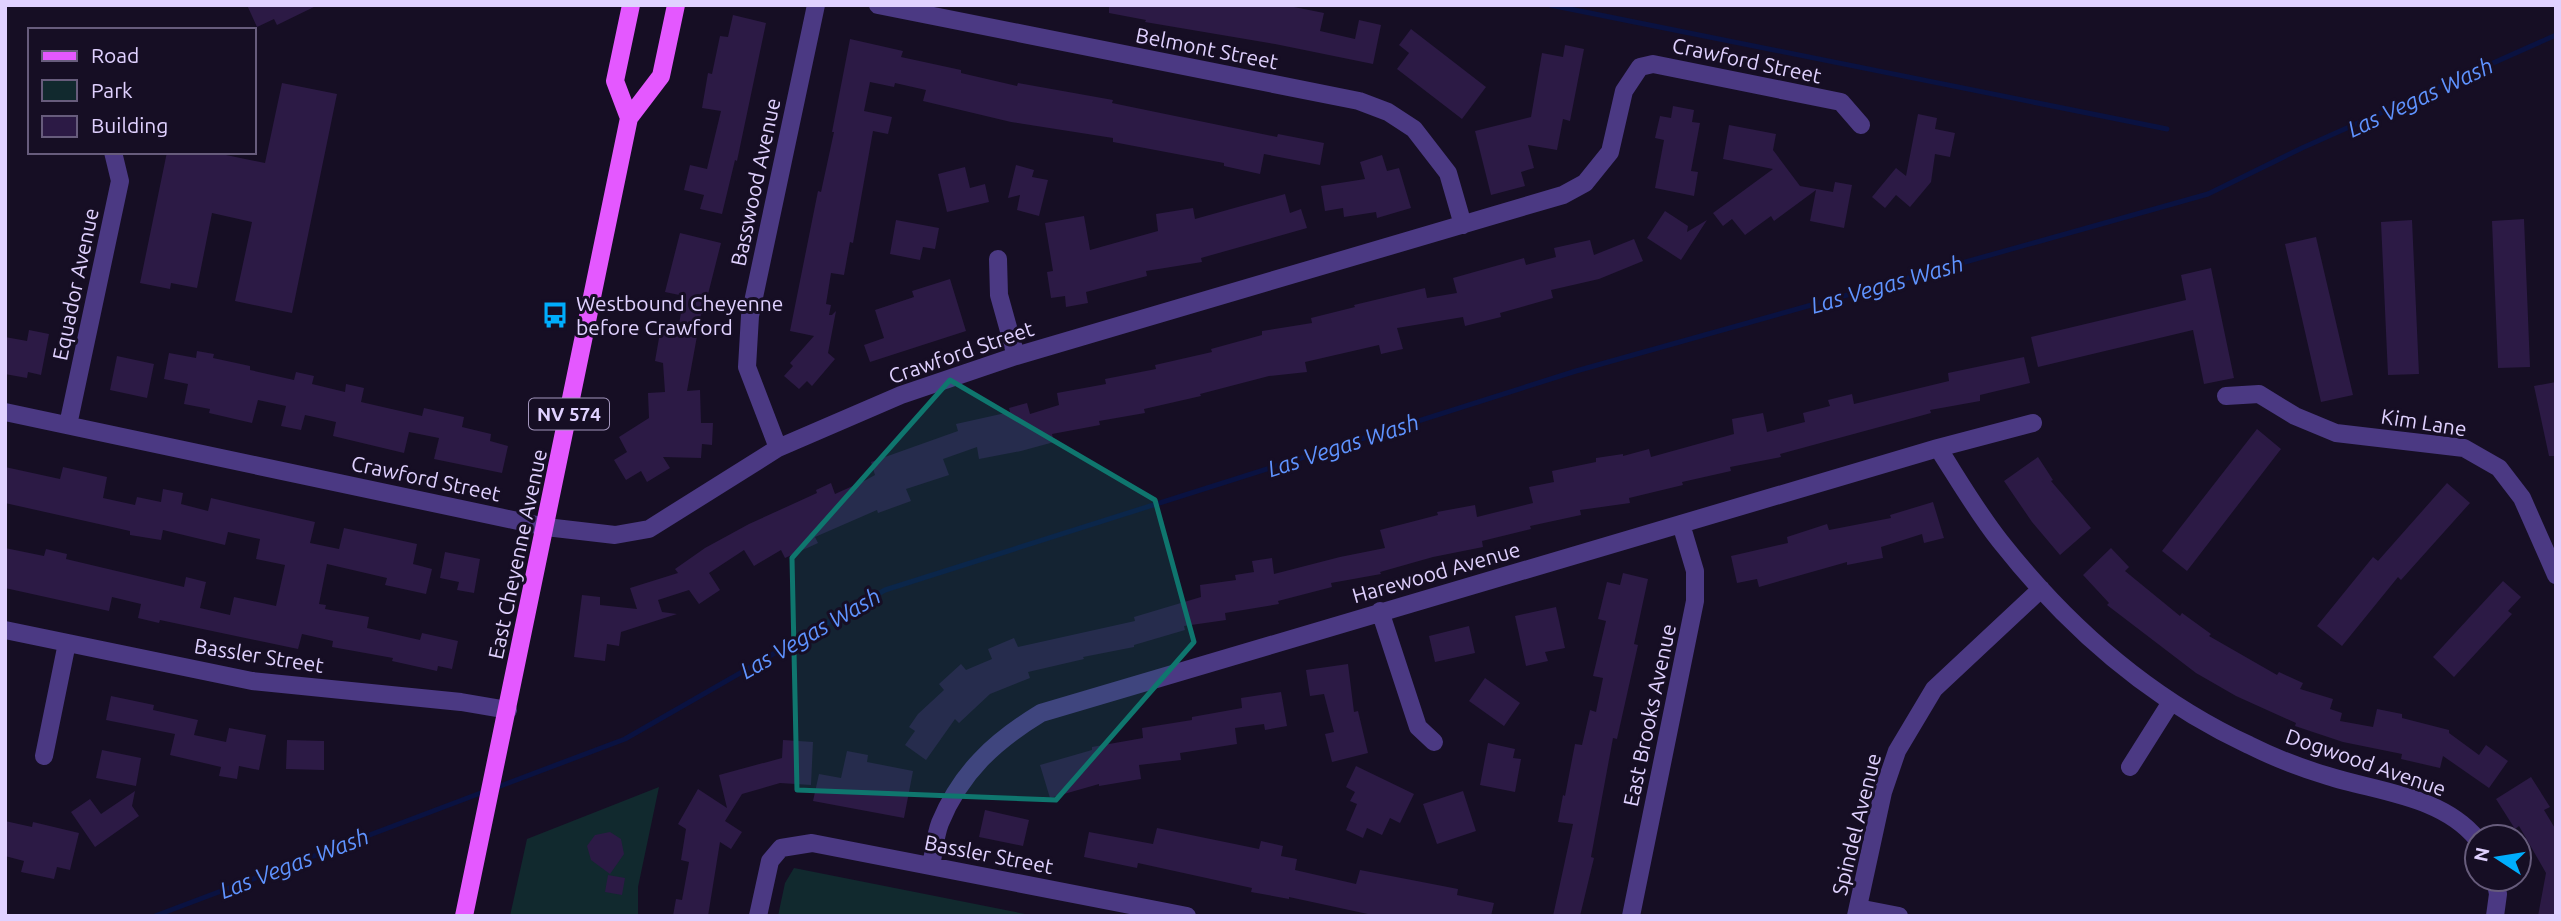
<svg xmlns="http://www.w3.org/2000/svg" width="2561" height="921" font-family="Ubuntu,sans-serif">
	<rect width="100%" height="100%" fill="#160e24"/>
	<path fill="#11292e" d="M659 787 638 887V916H510L527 839Z
		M794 868 1035 916H778L785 883Z"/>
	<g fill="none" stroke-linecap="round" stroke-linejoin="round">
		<path stroke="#0a1241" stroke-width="5" d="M1550 5 2167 129
			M495 788 625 739 885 590 1576 371 2208 194 2302 148 2556 35
			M155 916 486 791"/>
	</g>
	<path fill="#2c1a45" d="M247 5H318L277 25 274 19 257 27Z
		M1109 5H1284L1324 13 1320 31 1355 39 1359 20 1381 25 1373 64 1275 44 1145 22 1146 20 1109 13Z
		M733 15 766 23 737 161 735 160 722 214 700 209 704 195 684 190 690 165 707 169 721 111 702 108 708 73 712 74 720 36 728 37Z
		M1411 29 1486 87 1462 119 1397 69 1409 53 1399 45Z
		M850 39 903 51 901 57 961 70V73L1017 86 1018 83 1113 100 1112 103 1277 137 1278 134 1324 143 1320 165 1264 154 1260 174 1224 166V163L1113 142V138L1011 122 923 101 926 90 895 83 894 87 870 82 864 111 892 117 888 134 873 131 853 243 850 242 844 275 831 273 826 304 831 305 829 315H832L836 311 828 353 835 359 812 386 807 381 799 389 784 376 793 366 790 363 814 336 790 331 818 191 821 192 834 132H832Z
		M1565 45 1584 49 1570 121 1563 119 1557 150 1528 145 1534 168 1521 172 1525 186 1491 195 1475 131 1531 117 1542 53 1563 57Z
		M282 83 337 94 292 313 235 301 252 222 212 213 197 288 171 283 170 289 140 283 167 152H227L226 155 265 163Z
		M1673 106 1694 110 1692 122 1700 123 1691 171 1698 172 1694 196 1655 188 1664 140 1655 138 1660 116 1671 118Z
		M1918 114 1937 118 1935 129 1955 133 1950 157 1935 154 1931 182 1910 207 1896 195 1885 208 1872 197 1896 168 1906 176Z
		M1729 125 1776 134 1773 150 1800 186 1833 192 1835 182 1852 185 1844 228 1810 221 1816 190 1774 221 1771 216 1745 235 1732 219 1723 226 1713 213 1773 169 1723 159Z
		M1382 155 1387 171 1399 168 1411 208 1377 218 1376 212 1344 217 1343 208 1325 211 1321 186 1365 179 1360 162Z
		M1016 165 1034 170 1032 177 1048 180 1039 216 1017 210 1020 195 1008 198Z
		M965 167 970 188 985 184 989 202 947 212 938 174Z
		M1285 194 1290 213 1301 209 1307 228 1201 258 1202 262 1146 271 1147 276 1086 292 1088 303 1066 307 1065 296 1051 298 1047 272 1053 271 1045 223 1084 216 1090 250 1158 231 1156 214 1193 208 1195 219Z
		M1665 211 1688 226 1687 232 1707 220 1681 260 1647 238Z
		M2524 219 2530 367 2498 368 2492 221Z
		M896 220 939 228 935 249 923 247 920 260 890 254Z
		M2412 220 2419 374 2388 375 2381 222Z
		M680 233 721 243 703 314H701L687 391 700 390 701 423H713L712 445 702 444 701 458 663 457 670 468 647 482 641 471 626 480 614 460 627 452 619 437 649 418 648 393 665 392 663 363 655 361 662 321 679 324 684 296 665 292Z
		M2316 237 2353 395 2321 402 2285 244Z
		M1634 239 1643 261 1599 279 1551 290 1553 298 1500 313 1501 317 1465 326 1463 317 1397 328 1403 349 1381 354 1379 345 1305 362 1307 372 1269 376 1200 394 1201 396 1144 409 1145 413 1099 421 1100 425 1052 434 1054 442 1021 451 979 459 977 447 943 459 949 475 906 489 911 501 878 513 877 510 815 537 818 543 785 558 781 550 754 566 744 550 709 573 720 590 699 604 689 590 658 600 662 612 677 614 621 632 619 646 607 644 605 661 574 657 582 595 600 597V605L637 609 630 588 678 573 675 569 705 548 749 524 817 493 816 490 831 483 835 494 866 480 875 475 871 462 958 431 956 424 1010 412 1009 408 1027 403 1030 414 1059 405 1057 393 1106 384 1105 379 1156 369 1155 365 1212 352 1211 349 1262 335V331L1312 323 1311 318 1355 307 1354 305 1425 288 1427 298 1457 293 1453 278 1524 258 1526 265 1556 257 1554 248 1590 240 1594 255Z
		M2211 268 2234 378 2204 384 2193 330 2038 367 2031 337 2186 300 2181 275Z
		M950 279 966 331 870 362 864 345 884 338 875 310 914 297 912 291Z
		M29 330 49 334 41 375 28 372 27 378 5 374V337L27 341Z
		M197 351 214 354 213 358 250 366V370L294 380 296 372 314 376 312 384 345 392 346 384 364 388 361 402 422 416 424 408 464 417 462 427 491 434 490 441 508 446 502 473 434 459 439 438 409 432 404 453 333 436 336 422 305 415 301 430 281 426 286 406 258 400 252 423 209 413 210 409 184 404 188 384 164 379 169 353 196 358Z
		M117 356 154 364 147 398 110 390Z
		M2024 357 2030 383 1980 395V401L1930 410 1931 413 1780 454 1781 457 1730 467 1731 471 1682 482 1683 485 1629 498 1630 503 1580 510 1581 515 1530 526 1531 529 1482 541 1483 547 1433 557 1380 572 1381 574 1331 583 1332 587 1278 601 1279 604 1225 613 1226 620 1184 626 1185 630 1134 645V647L1083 657 1084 659 1028 672 1030 678 990 694 959 723 955 719 926 760 905 745 915 731 909 727 918 714 944 690 939 684 961 664 966 670 992 659 988 649 1014 638 1018 647 1135 621 1134 617 1201 597 1200 585 1236 580 1235 575 1254 572 1252 561 1272 558 1274 574 1340 557 1385 548 1380 530 1438 515 1437 512 1475 505 1477 517 1533 503 1529 487 1554 482 1552 471 1596 462V458L1623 454V456L1649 449 1651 457 1734 434 1732 419 1763 413 1767 432 1805 422 1803 413 1830 406 1828 400 1852 394 1854 404 1949 381 1948 373Z
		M2556 382V456H2549L2534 386Z
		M2257 429 2281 449 2187 571 2162 551Z
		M2038 457 2053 480 2051 481 2091 528 2060 555 2032 522 2004 481Z
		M5 467 60 479 63 467 107 477 103 498 135 505 137 497 161 502 163 489 183 493 181 504 208 511 211 498 315 522 310 543 339 549 344 528 417 544 413 564 432 569 426 594 385 585 387 578 327 564 319 604 326 605 325 609 369 617 367 628 420 640 422 633 458 641 452 669 438 666 437 671 392 661 393 658 332 647 333 641 302 634 298 649 160 620 159 623 138 618 141 604 112 597 109 611 5 588V548L44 556 46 549 67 554 66 559 184 587 186 577 206 582 200 608 230 615 234 597 276 606 285 565 256 559 260 539 228 532 225 545 163 530 161 540 130 535V531L5 503Z
		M2447 483 2470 503 2401 580 2398 577 2342 646 2317 626 2373 557 2378 561Z
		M1933 502 1944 538 1924 543 1922 534 1881 547 1883 558 1847 565V562L1759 587 1757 579 1737 583 1731 556 1788 543 1787 537 1827 524 1829 530 1891 518 1890 515Z
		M2111 548 2129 567 2125 571 2180 616 2182 613 2211 634 2209 636 2277 675 2279 672 2303 683 2300 689 2333 699 2330 709 2342 713 2340 721 2373 727 2377 709 2402 714V718L2449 730V733L2479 755 2486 745 2508 761 2489 788 2443 756 2440 768 2401 759 2402 754 2343 742 2295 726 2296 723 2236 696 2196 673 2107 605 2109 603 2083 575Z
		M445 552 480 559 474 593 457 590 459 582 440 578Z
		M1623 573 1648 579 1634 644 1638 645 1617 739 1613 738 1591 857 1594 858 1580 916H1553L1573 824 1558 822 1563 795 1565 796 1575 744 1582 745 1590 710 1596 712 1603 678 1593 676 1606 621 1598 619 1607 582 1620 585Z
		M2503 581 2521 597 2508 611 2512 614 2454 677 2433 657Z
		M1556 607 1565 648 1545 652 1548 661 1526 666 1515 616Z
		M1469 626 1475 653 1435 662 1429 636Z
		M1348 664 1354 712 1358 711 1368 753 1332 762 1325 734 1334 732 1324 694 1310 696 1306 670Z
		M1485 678 1520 703 1504 726 1469 701Z
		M1281 692 1287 726 1265 730 1264 724 1235 728 1237 744 1180 753 1181 760 1139 765 1141 779 1099 786V784L1050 798 1040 765 1092 750V747L1143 738 1142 728 1192 720V717L1242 708 1241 698Z
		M111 696 154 705 153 710 198 720 194 735 226 742 229 728 266 735 259 770 239 766 237 779 219 776 221 767 170 755 175 734 106 720Z
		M287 740 324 741V770L286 769Z
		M783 740 813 742 811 785 780 783 742 794 725 821 742 832 731 849 720 842 708 916H673L676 899 682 900 689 862 681 860 686 829 678 824 698 789 727 808 719 775 782 758Z
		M1488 743 1515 749 1513 758 1521 759 1515 792 1480 785Z
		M102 750 141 758 136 786 96 778Z
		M847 751 868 755 867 762 913 771 904 818 813 801 819 774 841 778Z
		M1356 766 1414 794 1400 823 1390 818 1382 835 1367 828 1363 838 1346 830 1357 804 1350 801 1355 792 1346 787Z
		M2531 777 2550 807 2544 810 2556 830V916H2538L2546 873 2519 826 2515 829 2496 799Z
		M135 791 132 806 139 816 95 847 71 812 90 799 101 814Z
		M1463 791 1476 831 1437 844 1423 804Z
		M985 810 1029 820 1023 846 979 837Z
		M5 821 32 827 33 822 79 833 70 870 57 867 54 879 21 872 24 861 5 856Z
		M1157 828 1259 849 1261 841 1283 846 1281 856 1297 859 1295 870 1356 884 1360 870 1458 889 1457 895 1494 903 1491 916H1377L1289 897V899L1251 892 1252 888 1138 863 1137 868 1084 857 1089 832 1153 844Z
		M610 832 621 839 624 854 610 874 591 860 587 846 595 835Z
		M608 875 625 878 622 895 605 892Z"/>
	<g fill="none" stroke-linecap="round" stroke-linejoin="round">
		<path stroke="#4b3983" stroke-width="18" d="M878 5 1359 101 1388 112 1414 129 1448 173 1463 225
			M998 259 999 295 1016 356
			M2226 396 2259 394 2295 416 2336 433 2464 448 2499 468 2522 498 2556 575
			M5 412 546 527 615 535 649 529 778 448 901 395 1016 356 1563 195 1585 183 1610 152 1624 91 1640 67 1653 64 1841 102 1861 125
			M68 425 120 181 113 152
			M778 448 747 367 750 316 816 5
			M1938 448C1958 479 1977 512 2000 541 2067 626 2150 699 2249 745 2273 757 2301 768 2328 776 2378 792 2442 796 2477 839
			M1380 611 1418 727 1434 742
			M5 630 252 681 461 702 508 710
			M44 756 67 643
			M2130 767 2171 702
			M931 866C934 852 935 836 940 823 961 772 995 741 1041 713L1938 448 2033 423
			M1858 908 1899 916
			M758 916 770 861 781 848 812 843 1187 916
			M1631 916 1695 601V571L1681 524
			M1856 916 1883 792 1897 751 1934 689 2041 589
			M2495 916 2498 894 2495 879"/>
		<path stroke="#e458ff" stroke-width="18" d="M629 118 615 81 631 5
			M464 916 629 118 661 76 676 5"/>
	</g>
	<path fill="#0f766e" fill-opacity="0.2" stroke="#0f766e" stroke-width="5" stroke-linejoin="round" d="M950 380 1155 500 1194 642 1056 800 797 790 792 558Z"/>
	<defs>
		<g id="bus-bare" transform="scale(2.1)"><path d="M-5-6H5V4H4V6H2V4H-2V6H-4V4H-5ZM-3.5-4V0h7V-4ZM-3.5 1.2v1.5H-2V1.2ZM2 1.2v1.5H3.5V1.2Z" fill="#00adfc" stroke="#160e24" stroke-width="2.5" paint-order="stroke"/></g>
	</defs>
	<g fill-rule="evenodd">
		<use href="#bus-bare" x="555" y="315"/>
	</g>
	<g text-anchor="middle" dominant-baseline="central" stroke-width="6" stroke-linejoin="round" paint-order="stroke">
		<rect fill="#160e24" stroke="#a396bd" stroke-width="2" x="529" y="398.5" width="80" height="31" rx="5"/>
		<g font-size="19" font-weight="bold" fill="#e0d1ff">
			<text x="569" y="414">NV 574</text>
		</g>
		<g font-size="21" fill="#e0d1ff" stroke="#160e24">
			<text transform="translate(1207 48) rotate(11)">Belmont Street</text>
			<text transform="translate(1747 60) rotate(12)">Crawford Street</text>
			<text transform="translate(755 182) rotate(-78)">Basswood Avenue</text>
			<text transform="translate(75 284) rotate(-78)">Equador Avenue</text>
			<text transform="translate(961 352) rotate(-19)">Crawford Street</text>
			<text transform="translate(2424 422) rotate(9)">Kim Lane</text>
			<text transform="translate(426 478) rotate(12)">Crawford Street</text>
			<text transform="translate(517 554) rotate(-78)">East Cheyenne Avenue</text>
			<text transform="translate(1436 572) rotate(-16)">Harewood Avenue</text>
			<text transform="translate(259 655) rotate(9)">Bassler Street</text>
			<text transform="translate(1649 715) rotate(-78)">East Brooks Avenue</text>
			<text transform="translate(2366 762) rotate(19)">Dogwood Avenue</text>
			<text transform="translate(1856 824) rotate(-76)">Spindel Avenue</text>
			<text transform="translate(989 854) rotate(11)">Bassler Street</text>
		</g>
		<g font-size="21" fill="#e0d1ff" stroke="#160e24" text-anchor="start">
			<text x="576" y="303">Westbound Cheyenne<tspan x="576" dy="24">before Crawford</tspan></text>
		</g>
		<g font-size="23" font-style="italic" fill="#5f93ff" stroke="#160e24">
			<text transform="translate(2420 97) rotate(-25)">Las Vegas Wash</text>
			<text transform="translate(1887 284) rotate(-16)">Las Vegas Wash</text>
			<text transform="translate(1343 445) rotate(-18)">Las Vegas Wash</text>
			<text transform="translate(810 633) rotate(-30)">Las Vegas Wash</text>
			<text transform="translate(294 863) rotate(-21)">Las Vegas Wash</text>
		</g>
	</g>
	<rect width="2561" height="921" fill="none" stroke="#e0d1ff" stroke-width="14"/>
	<rect x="28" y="28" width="228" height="126" fill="#160e24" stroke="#675c7c" stroke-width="2"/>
	<rect x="42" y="51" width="35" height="10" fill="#e458ff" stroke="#675c7c" stroke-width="2"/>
	<text x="91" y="63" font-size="21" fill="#e0d1ff">Road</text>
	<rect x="42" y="80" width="35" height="21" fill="#11292e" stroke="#675c7c" stroke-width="2"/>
	<text x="91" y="98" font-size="21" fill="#e0d1ff">Park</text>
	<rect x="42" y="116" width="35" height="21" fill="#2c1a45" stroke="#675c7c" stroke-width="2"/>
	<text x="91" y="133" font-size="21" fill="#e0d1ff">Building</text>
	<g transform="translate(2498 858) rotate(282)"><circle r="33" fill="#160e24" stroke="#675c7c" stroke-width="2"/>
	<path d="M0-5L12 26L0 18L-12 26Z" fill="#00adfc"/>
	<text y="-10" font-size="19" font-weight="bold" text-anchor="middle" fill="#e0d1ff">N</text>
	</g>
</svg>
